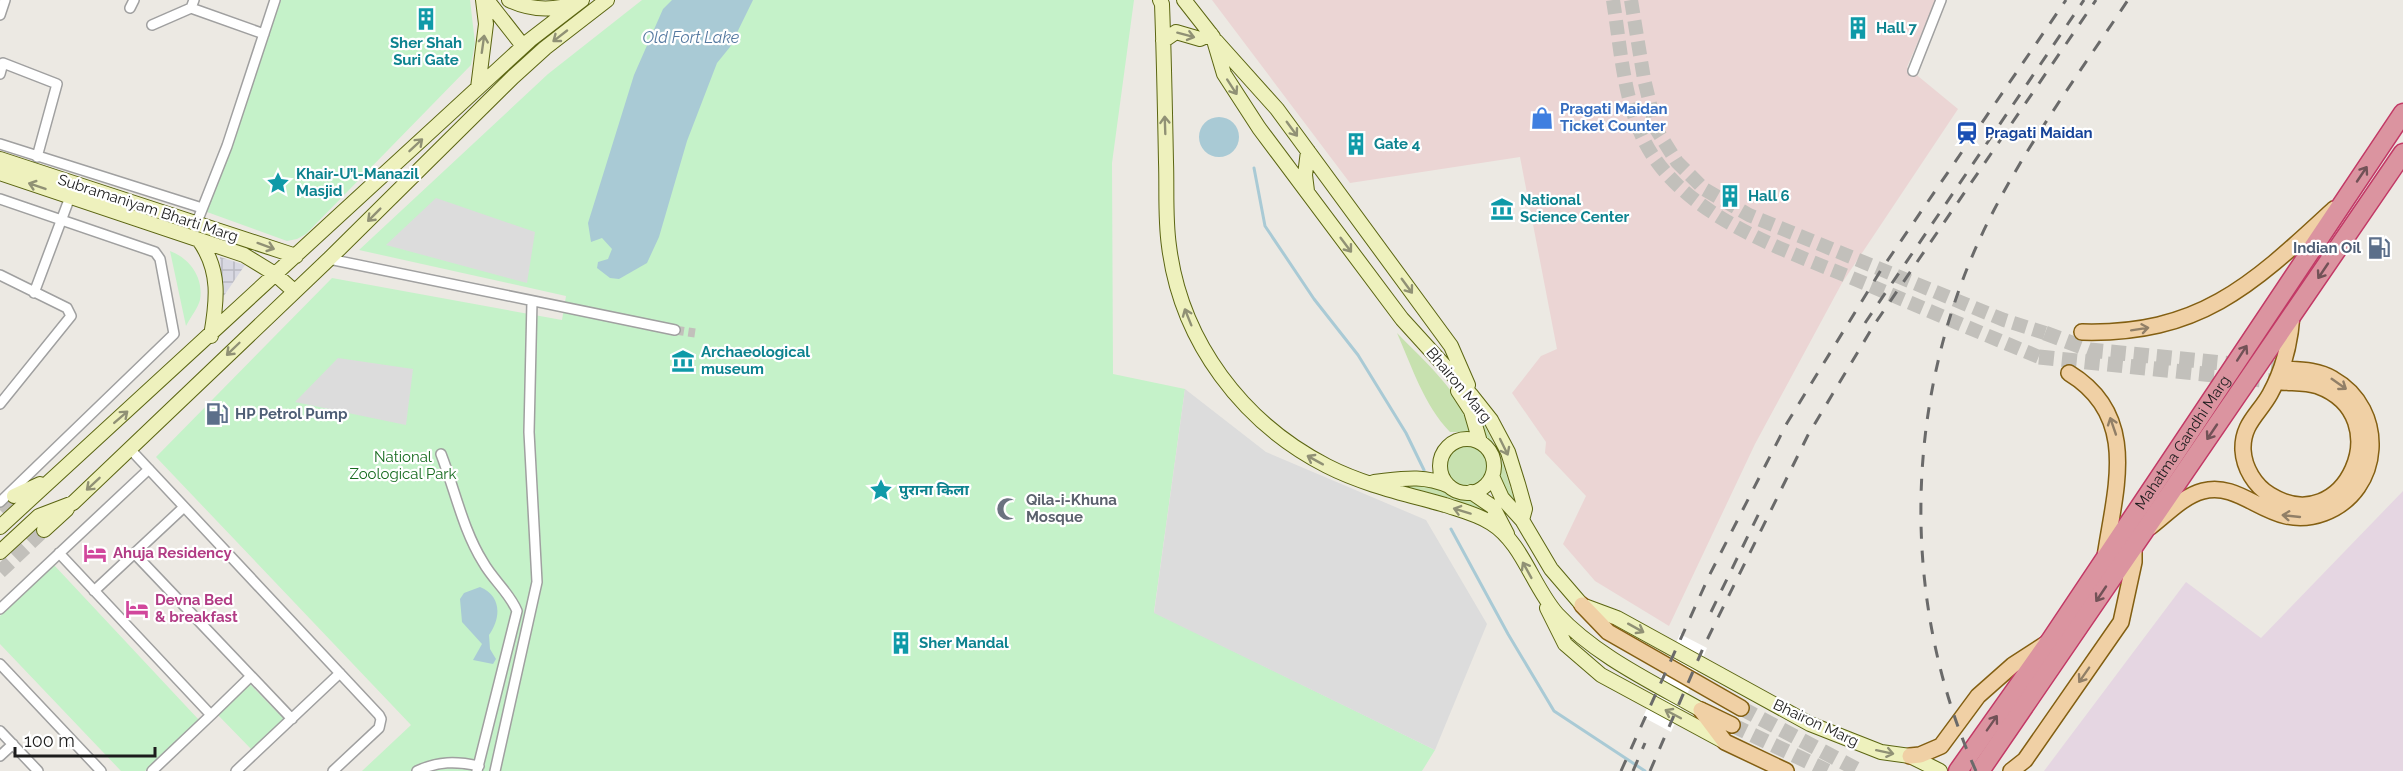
<svg xmlns="http://www.w3.org/2000/svg" width="2403" height="771" font-family="Raleway,'Noto Sans Devanagari',sans-serif">
	<defs>
		<pattern id="plaza-grid" width="8" height="8" patternUnits="userSpaceOnUse" patternTransform="scale(1.5)"><rect width="8" height="8" fill="#d8d8e2"/><path d="M0 4h8M4 0v8" fill="none" stroke="#b9b9c1"/></pattern>
	</defs>
	<rect width="100%" height="100%" fill="#ece9e3"/>
	<path fill="#ebd5d4" d="M1212 0H1936L1907 67 1958 109 1842 283 1755 444 1669 626 1595 581 1563 544 1586 496 1545 453 1546 442 1512 393 1541 356 1557 349 1520 157 1350 183Z"/>
	<path fill="#e5d6e2" d="M2403 491V771H2044L2186 582 2261 638Z"/>
	<path fill="#c7e1af" d="M1397 333C1425 362 1461 392 1472 432H1450C1424 405 1412 367 1397 333Z
		M1480 416 1501 458 1515 502C1495 486 1501 479 1499 459 1497 441 1479 442 1480 416Z
		M1447 466a20 20 0 1 1 40 0a20 20 0 1 1-40 0Z
		M1413 483 1442 489 1455 497 1468 498 1486 508 1494 519 1453 499 1399 486Z"/>
	<path fill="#c5f2c9" d="M281 0H470L475 43 471 65 306 234 297 239 287 241 207 212Z
		M642 0H1134L1112 163 1113 374 1185 389 1154 612 1435 750 1422 771H362L411 725 156 457 332 278 562 320 566 296 359 250 548 74Z
		M170 251C189 258 204 277 200 300 198 308 190 318 186 326Z
		M54 565 199 720 145 771H121L0 644V616Z
		M249 683 284 719 252 750 217 714Z"/>
	<path fill="#dcdcdc" d="M436 198 535 232 527 283 386 245Z
		M338 358 413 369 406 425 295 402Z
		M1185 389 1266 452 1426 520 1487 624 1435 750 1154 613Z"/>
	<path fill="url(#plaza-grid)" d="M220 257 245 265 221 300Z"/>
	<path fill="#a9cad5" d="M672 0H753L730 47 717 63 687 141 659 237 647 263 619 279 610 278 597 268 598 262 608 259 612 249 602 238 591 242 588 223 634 75 663 9Z
		M1199 137a20 20 0 1 1 40 0a20 20 0 1 1-40 0Z
		M480 587C502 596 501 618 489 635L490 649 496 659 493 664 473 660 482 644 462 622 460 599 464 593Z"/>
	<path fill="#fff" d="M1680 634 1707 648 1671 732 1643 717Z"/>
	<g fill="none" stroke-linecap="round" stroke-linejoin="round">
		<path stroke="#a9cad5" stroke-width="3" d="M1254 168 1265 226 1314 299 1358 355 1406 433 1424 470
			M1451 529 1508 634 1554 711 1645 771"/>
		<path stroke="#c2c0bb" stroke-width="9" stroke-dasharray="9 4.5" stroke-linecap="butt" d="M675 330 695 333"/>
		<path stroke="#c2c0bb" stroke-width="14" stroke-dasharray="14 7" stroke-linecap="butt" d="M1613 0C1620 44 1623 93 1641 134 1678 219 1793 252 1871 286 1927 310 1983 334 2039 357
			M1631 0 1644 79 1656 129 1677 162 1704 189 1749 215 2004 320 2045 333
			M0 510 14 496
			M0 572 44 530"/>
		<path stroke="#c2c0bb" stroke-width="15" stroke-dasharray="15 8" stroke-linecap="butt" d="M2045 333 2090 350 2284 369
			M2039 357 2282 382
			M1741 708 1860 771
			M1732 725 1827 771"/>
		<g stroke="#a0a0a0" stroke-width="12">
			<path id="street" d="M194 0 191 8 264 34
				M130 8 134 0
				M0 15 5 0
				M152 25 191 8
				M1913 71 1941 0
				M0 74 3 63 57 84 37 157
				M0 144 202 208
				M0 199 155 252 160 259 174 334 0 502
				M195 227 227 146 275 0
				M329 259 675 330
				M0 275 67 308 71 316 0 404
				M34 293 70 197
				M130 449 379 715 381 719 379 728 333 771
				M441 454C455 490 463 530 483 562 493 580 509 592 517 611L477 771
				M59 553 211 715 152 771
				M134 553 292 719
				M94 591 184 507
				M0 609 149 469
				M0 664 101 771
				M211 715 250 677
				M0 731 38 771
				M0 756 13 744
				M236 771 340 673
				M417 771C438 761 456 761 479 766
				M495 771 537 582 529 432 532 301"/>
		</g>
		<g stroke="#5b6512" stroke-width="16">
			<path id="secondary" d="M487 0 523 46
				M509 0C530 10 551 11 573 4
				M1160 0 1162 4C1164 57 1165 109 1166 162 1167 190 1165 218 1169 246 1181 342 1243 423 1327 466 1364 485 1406 494 1445 505 1460 510 1477 514 1491 523 1522 542 1533 587 1557 614 1596 656 1652 682 1701 710
				M1184 0 1213 37 1224 74 1259 128 1402 319 1472 396 1491 420 1508 452 1518 484 1525 509 1522 520
				M1163 41 1176 32 1200 39 1211 34
				M1216 41 1277 109 1451 346 1468 385
				M478 88 486 24 483 0
				M0 159 296 256
				M0 173 244 255 275 274 294 291
				M1307 191 1305 175 1308 151
				M199 240C221 271 217 301 211 336
				M1458 391 1471 411 1480 442
				M1440 466a27 27 0 1 1 54 0a27 27 0 1 1-54 0Z
				M1492 476 1502 498 1522 520 1551 569 1582 605 1617 618 1810 724 1881 752 1910 756 1940 771
				M1374 482C1401 479 1423 474 1449 486
				M1471 492 1493 507 1507 534
				M14 496 40 484
				M0 527 530 40 582 0
				M44 530 67 509
				M0 552 39 516 73 503 329 259 513 77 545 48 607 0
				M1547 608 1565 644 1601 675 1725 742"/>
		</g>
		<g stroke="#835f12" stroke-width="18">
			<path id="primary" d="M2082 332C2200 335 2252 285 2334 209
				M2069 373C2140 416 2115 489 2105 557
				M2282 382C2294 383 2306 382 2318 386 2400 416 2345 541 2270 495 2255 486 2244 468 2243 450 2242 424 2259 414 2270 394 2284 369 2290 343 2292 315
				M2150 527C2166 515 2183 496 2203 491 2245 480 2271 533 2324 513 2383 491 2387 409 2333 379 2318 370 2301 370 2284 369
				M1582 605 1608 632 1741 708
				M1701 710 1725 742 1786 771
				M1703 711 1732 725
				M1910 756 1920 755 1941 746 1978 696 2013 665 2047 643
				M2011 771 2025 760 2121 622 2134 562V546"/>
		</g>
		<g stroke="#c23966" stroke-width="21">
			<g id="highway">
				<path id="s1" d="M1958 771 2050 641 2403 113"/>
				<path d="M1980 771 2403 153"/>
			</g>
		</g>
		<use href="#street" stroke="#fff" stroke-width="9"/>
		<use href="#secondary" stroke="#eef1bd" stroke-width="14"/>
		<use href="#primary" stroke="#f0d0a5" stroke-width="15"/>
		<use href="#highway" stroke="#db94a0" stroke-width="18"/>
		<path stroke="#6a6a6a" stroke-width="3" stroke-dasharray="12 12" stroke-linecap="butt" d="M1865 323 2084 0
			M1711 612 1761 509
			M1621 771 1709 576 1787 423 1881 270 2066 0
			M1633 771 1645 743
			M1650 771 1704 646 1808 435 1874 325 2096 0
			M1976 771C1896 594 1904 382 1994 210 2032 137 2082 69 2128 0"/>
	</g>
	<defs><path id="oneway-shaft" d="M-6 0H5M1.5-3L5.5 0L1.5 3" fill="none" stroke-width="1.6" stroke-linecap="round" stroke-linejoin="round" transform="scale(1.5)"/></defs>
	<g stroke="#909175">
		<use href="#oneway-shaft" transform="translate(1186 35) rotate(15)"/>
		<use href="#oneway-shaft" transform="translate(560 36) rotate(142)"/>
		<use href="#oneway-shaft" transform="translate(483 44) rotate(-82)"/>
		<use href="#oneway-shaft" transform="translate(1232 87) rotate(57)"/>
		<use href="#oneway-shaft" transform="translate(1165 125) rotate(-92)"/>
		<use href="#oneway-shaft" transform="translate(1292 129) rotate(54)"/>
		<use href="#oneway-shaft" transform="translate(416 145) rotate(-43)"/>
		<use href="#oneway-shaft" transform="translate(37 186) rotate(-161)"/>
		<use href="#oneway-shaft" transform="translate(374 215) rotate(135)"/>
		<use href="#oneway-shaft" transform="translate(1346 245) rotate(53)"/>
		<use href="#oneway-shaft" transform="translate(266 246) rotate(20)"/>
		<use href="#oneway-shaft" transform="translate(1407 286) rotate(54)"/>
		<use href="#oneway-shaft" transform="translate(1188 317) rotate(-112)"/>
		<use href="#oneway-shaft" transform="translate(233 349) rotate(136)"/>
		<use href="#oneway-shaft" transform="translate(121 417) rotate(-41)"/>
		<use href="#oneway-shaft" transform="translate(1504 447) rotate(64)"/>
		<use href="#oneway-shaft" transform="translate(1315 460) rotate(-151)"/>
		<use href="#oneway-shaft" transform="translate(93 484) rotate(137)"/>
		<use href="#oneway-shaft" transform="translate(1462 511) rotate(-163)"/>
		<use href="#oneway-shaft" transform="translate(1527 570) rotate(-119)"/>
		<use href="#oneway-shaft" transform="translate(1636 628) rotate(29)"/>
		<use href="#oneway-shaft" transform="translate(1673 714) rotate(-152)"/>
		<use href="#oneway-shaft" transform="translate(1885 752) rotate(12)"/>
	</g>
	<g stroke="#725257">
		<use href="#oneway-shaft" transform="translate(2362 174) rotate(-56)"/>
		<use href="#oneway-shaft" transform="translate(2323 271) rotate(124)"/>
		<use href="#oneway-shaft" transform="translate(2242 353) rotate(-57)"/>
		<use href="#oneway-shaft" transform="translate(2212 432) rotate(124)"/>
		<use href="#oneway-shaft" transform="translate(2101 594) rotate(124)"/>
		<use href="#oneway-shaft" transform="translate(1992 723) rotate(-55)"/>
	</g>
	<g stroke="#917f67">
		<use href="#oneway-shaft" transform="translate(2140 329) rotate(-9)"/>
		<use href="#oneway-shaft" transform="translate(2339 384) rotate(35)"/>
		<use href="#oneway-shaft" transform="translate(2113 426) rotate(-109)"/>
		<use href="#oneway-shaft" transform="translate(2291 516) rotate(-174)"/>
		<use href="#oneway-shaft" transform="translate(2084 675) rotate(125)"/>
	</g>
	<defs>
		<g id="building-bare" transform="scale(1.8)"><path d="M-4-6H4V6H1V3H-1V6H-4ZM-2.5-4.3h1.7v1.8h-1.7ZM.8-4.3h1.7v1.8H.8ZM-2.5-1h1.7V.8h-1.7ZM.8-1h1.7V.8H.8Z" fill="#0f9aa8" stroke="#fff" stroke-width="2.5" paint-order="stroke"/></g>
		<g id="shop-bare" transform="scale(1.8)"><path d="M-5-2.5h2.3a2.7 3.5 0 0 1 5.4 0H5L5.5 6h-11ZM-1.5-2.5h3a1.5 2.3 0 0 0-3 0Z" fill="#3f7fe0" stroke="#fff" stroke-width="2.5" paint-order="stroke"/></g>
		<g id="station-bare" transform="scale(1.8)"><path d="M-3-6H3Q5-6 5-4V2Q5 4 3 4L4.5 6H3L1.5 4h-3L-3 6H-4.5L-3 4Q-5 4-5 2V-4Q-5-6-3-6ZM-3.5-4v3h7v-3ZM-3.5 1v1.5H-2V1ZM2 1v1.5H3.5V1Z" fill="#1a4fb4" stroke="#fff" stroke-width="2.5" paint-order="stroke"/></g>
		<g id="sight-bare" transform="scale(1.8)"><path d="M0-6L1.8-2.2L6-1.7L2.9 1.2L3.7 5.4L0 3.3L-3.7 5.4L-2.9 1.2L-6-1.7L-1.8-2.2Z" fill="#0f9aa8" stroke="#fff" stroke-width="2.5" paint-order="stroke"/></g>
		<g id="museum-bare" transform="scale(1.8)"><path d="M0-6L6-3V-2H-6V-3ZM-5-1h2V3h-2ZM-1-1h2V3h-2ZM3-1h2V3H3ZM-6 4H6V6H-6Z" fill="#0f9aa8" stroke="#fff" stroke-width="2.5" paint-order="stroke"/></g>
		<g id="fuel-bare" transform="scale(1.8)"><path d="M-5.5-6h7V0h2V4h1.3V-2.5L3-4.5l.8-.8L6-3V5H2.5V1h-1V6h-7ZM-4.2-4.7v3.2H.2V-4.7Z" fill="#5c6f8a" stroke="#fff" stroke-width="2.5" paint-order="stroke"/></g>
		<g id="mosque-bare" transform="scale(1.8)"><path d="M3.5-4.9A6 6 0 1 0 3.5 4.9A5 5 0 1 1 3.5-4.9Z" fill="#6b7280" stroke="#fff" stroke-width="2.5" paint-order="stroke"/></g>
		<g id="hotel-bare" transform="scale(1.8)"><path d="M-6-4.5h1.5V1H6V5H4.5V3h-9V5H-6ZM-4 0a1.8 1.8 0 1 1 3.6 0ZM.5 0V-2.5h3Q6-2.5 6 0Z" fill="#d1479c" stroke="#fff" stroke-width="2.5" paint-order="stroke"/></g>
	</defs>
	<g fill-rule="evenodd">
		<use href="#building-bare" x="426" y="19"/>
		<use href="#building-bare" x="1858" y="28"/>
		<use href="#shop-bare" x="1542" y="118"/>
		<use href="#station-bare" x="1967" y="133"/>
		<use href="#building-bare" x="1356" y="144"/>
		<use href="#sight-bare" x="278" y="183"/>
		<use href="#building-bare" x="1730" y="196"/>
		<use href="#museum-bare" x="1502" y="209"/>
		<use href="#fuel-bare" x="2379" y="248"/>
		<use href="#museum-bare" x="683" y="361"/>
		<use href="#fuel-bare" x="217" y="414"/>
		<use href="#sight-bare" x="881" y="490"/>
		<use href="#mosque-bare" x="1008" y="509"/>
		<use href="#hotel-bare" x="95" y="553"/>
		<use href="#hotel-bare" x="137" y="609"/>
		<use href="#building-bare" x="901" y="643"/>
	</g>
	<g text-anchor="middle" dominant-baseline="central" stroke-width="4.5" stroke-linejoin="round" paint-order="stroke">
		<g font-size="15" font-weight="bold" fill="#0d838f" stroke="#fff" text-anchor="start">
			<text x="1876" y="28">Hall 7</text>
			<text x="426" y="43" text-anchor="middle">Sher Shah<tspan x="426" dy="17">Suri Gate</tspan></text>
			<text x="1374" y="144">Gate 4</text>
			<text x="296" y="174">Khair-U’l-Manazil<tspan x="296" dy="17">Masjid</tspan></text>
			<text x="1748" y="196">Hall 6</text>
			<text x="1520" y="200">National<tspan x="1520" dy="17">Science Center</tspan></text>
			<text x="701" y="352">Archaeological<tspan x="701" dy="17">museum</tspan></text>
			<text x="899" y="490">पुराना किला</text>
			<text x="919" y="643">Sher Mandal</text>
		</g>
		<g font-size="15" font-weight="bold" fill="#366cbe" stroke="#fff" text-anchor="start">
			<text x="1560" y="109">Pragati Maidan<tspan x="1560" dy="17">Ticket Counter</tspan></text>
		</g>
		<g font-size="15" font-weight="bold" fill="#164399" stroke="#fff" text-anchor="start">
			<text x="1985" y="133">Pragati Maidan</text>
		</g>
		<g font-size="15" fill="#1c1c1c" stroke="#fff">
			<text transform="translate(148 208) rotate(18)">Subramaniyam Bharti Marg</text>
			<text transform="translate(1459 385) rotate(50)">Bhairon Marg</text>
			<text stroke="none"><textPath href="#s1" startOffset="398">Mahatma Gandhi Marg</textPath></text>
			<text transform="translate(1816 723) rotate(25)">Bhairon Marg</text>
		</g>
		<g font-size="15" font-weight="bold" fill="#4e5e75" stroke="#fff" text-anchor="end">
			<text x="2361" y="248">Indian Oil</text>
			<text x="235" y="414" text-anchor="start">HP Petrol Pump</text>
		</g>
		<g font-size="15" fill="#186c20" stroke="#fff">
			<text x="403" y="457">National<tspan x="403" dy="17">Zoological Park</tspan></text>
		</g>
		<g font-size="15" font-weight="bold" fill="#5b616d" stroke="#fff" text-anchor="start">
			<text x="1026" y="500">Qila-i-Khuna<tspan x="1026" dy="17">Mosque</tspan></text>
		</g>
		<g font-size="15" font-weight="bold" fill="#b23c85" stroke="#fff" text-anchor="start">
			<text x="113" y="553">Ahuja Residency</text>
			<text x="155" y="600">Devna Bed<tspan x="155" dy="17">&amp; breakfast</tspan></text>
		</g>
		<g font-size="16" font-style="italic" fill="#5579a0" stroke="#fff">
			<text x="691" y="37">Old Fort Lake</text>
		</g>
	</g>
	<path d="M15 747v9h140v-9" fill="none" stroke="#1c1c1c" stroke-width="3"/>
	<text x="24" y="747" font-size="18" fill="#1c1c1c" stroke="#ffffff" stroke-width="4.5" paint-order="stroke">100 m</text>
</svg>
